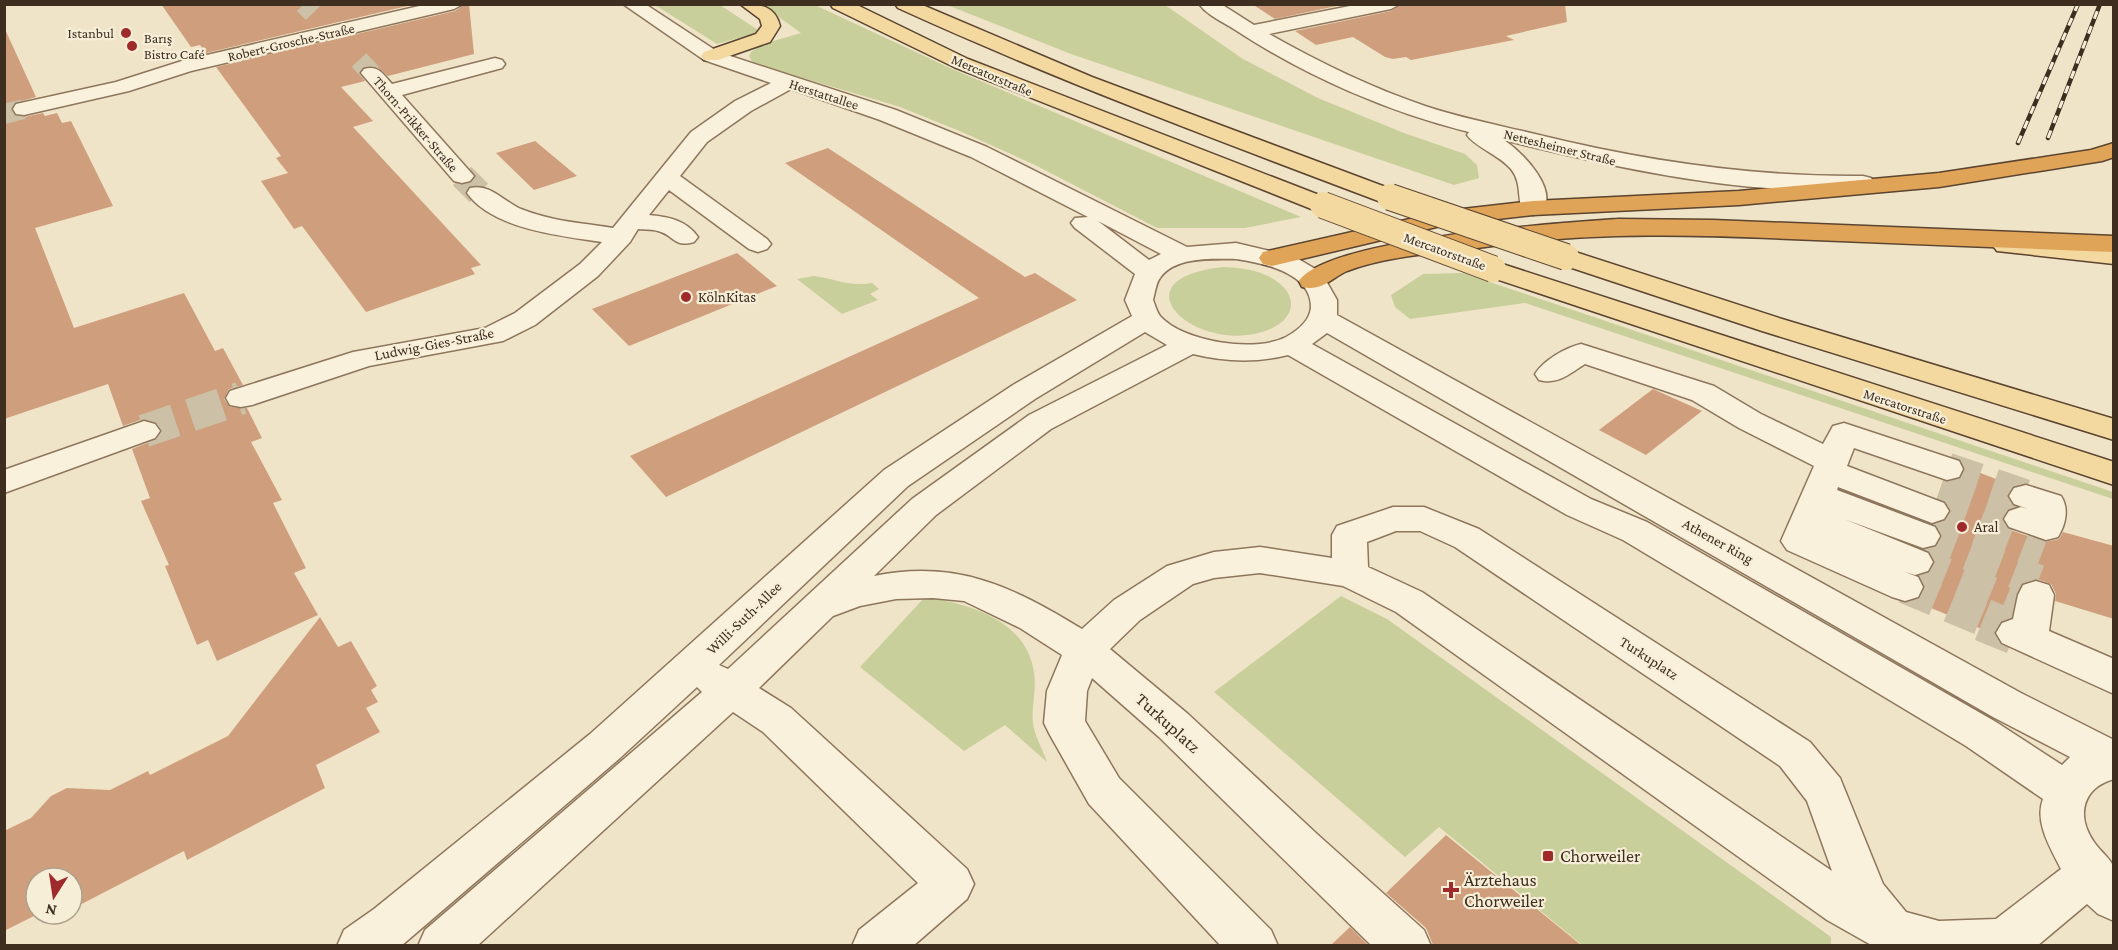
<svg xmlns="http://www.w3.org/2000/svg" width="2118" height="950" font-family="'Crimson Pro',serif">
	<rect width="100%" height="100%" fill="#f0e4c8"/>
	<path fill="#c9cf9b" d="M655 5H720L758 30 753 34 717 44Z
		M762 5H815L950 68 1301 217 1245 228H1157L1035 165 962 132 900 107 753 63 749 56 751 52 763 44 801 33Z
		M947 5H1165L1243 59 1318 98 1404 133 1465 154 1477 165 1479 178 1454 185 1071 54Z
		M1224 267C1239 268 1254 269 1268 276 1302 293 1297 322 1262 332 1192 353 1114 278 1224 267Z
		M1463 273 2113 492V499L1525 303 1410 319 1395 307 1391 295 1423 274Z
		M814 276C835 279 851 287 872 283L879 289 870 294 878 300 842 314 797 279Z
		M1341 596 1387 619 1831 937V945H1582L1439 827 1405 857 1214 692Z
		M925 597C970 604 1026 620 1034 672 1037 690 1031 707 1033 723 1034 735 1043 750 1047 762L1005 725 964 751 860 667Z"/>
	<path fill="#cf9f7d" d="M161 4H416L206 53 200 45 191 47Z
		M465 4H469L474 54 388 76 377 67H364L359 73 365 81 341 87 373 121 353 127 481 265 471 268 475 274 366 312 302 226 294 229 261 181 288 173 276 158 281 156 216 67 455 11Z
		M1252 4H1346L1275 19Z
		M1402 4H1565L1567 22 1506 36 1514 40 1411 60 1406 57 1393 59 1385 57 1353 37 1316 45 1295 31 1391 11Z
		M4 27 36 97 14 103 11 108 14 115 24 117 43 113 45 116 57 113 62 123 71 121 113 206 35 228 74 328 184 293 215 351 223 348 243 385 229 389 224 399 230 407 247 408 262 438 251 442 282 500 273 503 306 568 294 573 318 615 217 661 208 640 197 645 165 566 169 565 141 501 150 498 132 449 157 439 162 431 157 423 143 419 123 426 108 384 4 419Z
		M535 141 577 176 534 190 496 153Z
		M828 148 1025 277 1035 273 1077 300 666 497 630 456 979 298 785 163Z
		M737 253 777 286 629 346 592 309Z
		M1653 389 1702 411 1646 455 1599 430Z
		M1965 467 2014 486 2007 497 2015 507 2007 510 2002 518 2008 529 2045 542 2059 539 2063 532 2114 546V619L2055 601 2056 594 2051 584 2037 579 2021 584 2016 595 2011 617 2000 622 1994 634 1914 601 1920 598 1925 588 1920 576 1930 572 1935 563 1930 552 1926 550 1937 546 1942 537 1935 524 1945 521 1951 512 1946 502 1937 498 1943 481 1960 479Z
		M320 617 338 647 351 641 377 686 371 690 378 702 366 708 380 732 316 765 325 788 187 860 184 851 72 909V878H36L38 914 4 931V831L31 818 51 796 67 788 110 790 148 771 150 775 228 736Z
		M1446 835 1581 945H1433L1426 928 1386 893Z
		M1350 927 1368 945H1331Z"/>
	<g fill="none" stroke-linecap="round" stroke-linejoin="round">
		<path stroke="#ccc0a6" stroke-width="20" stroke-dasharray="20 10" stroke-linecap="butt" d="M304 4 313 13
			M359 60 371 73
			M4 114 24 109"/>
		<path stroke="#ccc0a6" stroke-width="26" stroke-dasharray="26 13" stroke-linecap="butt" d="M462 176 479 193"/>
		<path stroke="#ccc0a6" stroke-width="33" stroke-dasharray="33 16" stroke-linecap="butt" d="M144 431 241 398
			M1947 469 2026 496
			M1940 490 2021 519
			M1932 511 2042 553
			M1923 536 2038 581
			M1915 562 2023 606
			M1905 587 1986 621"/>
		<path stroke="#ccc0a6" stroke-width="43" stroke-dasharray="43 21" stroke-linecap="butt" d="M1983 620 2015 633"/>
		<g stroke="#8d765c" stroke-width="3">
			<path id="minor" d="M428 4H463L454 9 191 71 129 91 24 115 16 114 13 109 16 104 116 82 185 60Z
				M623 4H645L718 52 896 110 987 147 1187 247 1236 243 1295 257 1317 270 1325 279 1337 300V315L2021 693 2114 740V779C2082 788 2076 816 2094 842 2099 850 2112 860 2114 868 2117 884 2114 904 2114 921L2098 914 2087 904 2037 946H1873L1827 920 1396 612 1343 586 1260 573 1214 578 1193 584 1140 620 1110 649 1188 714 1317 834 1424 930 1431 946H1372L1159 737 1092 678 1087 691 1085 721 1119 778 1271 930 1278 946H1221L1089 804 1050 735 1044 723 1047 691 1062 655 1020 628 964 601 933 598 896 599 860 606 833 616 759 688 791 708 967 869 974 884 967 899 913 946H852L859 930 918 883 763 732 733 712 477 946H418L425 930 702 692 697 687 620 758 401 946H337L344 930 374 909 590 734 884 470 1013 385 1132 316 1125 300 1135 274 1075 228 1071 223 1075 218 1088 217 971 157 880 120 791 89 751 111 707 142 680 176 767 239 771 244 767 249 758 252 749 249 669 190 649 215C669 217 686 220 698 237L694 242C674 248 674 235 658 231 652 229 645 230 638 229L630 242 598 276 535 325 503 341 369 366 252 405 241 407 230 405 226 398 230 391 353 352 485 328 515 313 580 264 602 242C562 236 492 229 467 193L470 188C490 183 503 201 521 209 550 221 582 223 613 228L691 132 735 101 771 83 704 60ZM1098 221 1161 254 1149 260ZM1236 259C1262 263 1311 272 1311 307 1310 321 1297 331 1286 337 1255 353 1183 342 1160 316 1157 312 1155 305 1153 300 1155 293 1156 283 1160 278 1175 256 1214 259 1236 259ZM1145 332 1167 345 1029 415 912 499 728 669 719 665 908 486 1035 399ZM1327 333 1993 717 2070 757 2062 765 1996 722 1647 522 1591 499 1312 344ZM1193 354C1225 362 1256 363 1288 355L1567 515 1623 540 1966 746 2043 799C2034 822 2051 849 2061 869L1996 919 1939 921 1906 912 1883 884 1840 778 1810 742 1479 529 1424 507H1393L1337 526 1332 535V558L1260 547 1214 552 1167 566 1114 600 1082 629C1013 587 957 559 874 576L936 515 1051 429ZM1396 531H1420L1455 547 1780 766 1807 801 1832 871 1422 592 1368 567 1367 542Z
				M1199 4H1221L1254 25 1360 4H1400L1391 9 1269 34C1318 62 1372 88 1425 106 1461 118 1498 125 1535 134 1644 161 1751 177 1863 176L1871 178 1875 183 1871 188C1849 194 1822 191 1798 190 1698 186 1602 164 1504 140 1523 153 1559 189 1542 213L1533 215 1524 213C1516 200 1523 184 1511 169 1499 155 1474 146 1467 135L1469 132C1388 112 1306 76 1237 31 1225 23 1208 16 1199 4Z
				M495 58 502 60 505 64 502 68 402 95 474 176 470 181 462 183 454 181 361 73 364 69C378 65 383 74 392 84Z
				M1581 344 1714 386 1761 414 1823 444 1833 426 1844 423 1959 461 1963 469 1959 477 1947 480 1854 448 1847 466 1944 503 1949 511 1944 519 1932 523 1838 487 1837 490 1935 527 1940 536 1935 545 1923 548 1844 519 1928 553 1933 562 1928 571 1915 575 1905 572 1918 577 1923 587 1918 597 1905 601 1892 597 1787 550 1781 541 1814 466 1739 428 1692 400 1585 364C1569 374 1558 385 1539 380L1535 374C1544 360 1565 348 1581 344Z
				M144 421 155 424 160 431 155 438 4 493V470Z
				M2026 485 2061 496C2069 508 2066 524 2058 537L2046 540 2009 527 2004 519 2009 511 2021 507 2028 509 2014 504 2009 496 2014 488Z
				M2036 581 2049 585 2054 595 2049 631 2114 659V694L2002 643 1996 633 2002 623 2013 619 2018 595 2023 585Z"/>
		</g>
		<g stroke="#5b4430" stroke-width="3">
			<path id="major" d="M740 4C759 4 775 5 780 26L770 42 718 60H704L701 56 704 52 756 34 762 26 760 19Z
				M830 4H855L968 59 1332 200 1335 205 1332 210 1323 212 1314 210 954 67 833 8Z
				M895 4H920L1092 77 1399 192 1402 197 1399 202 1390 204 1381 202C1219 141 1056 80 898 8Z
				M2006 238 2114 248V264L1997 251 1993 246 1997 241Z
				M1566 249 1782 319 2114 419V440L1762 331 1557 263 1553 257 1557 251Z
				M1493 261 2114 462V485L1484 275 1480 269 1484 263Z"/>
		</g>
		<g stroke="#5b4430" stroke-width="3">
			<path id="highway" d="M2114 143V157L2102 161 1939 187 1739 205 1533 215 1445 225 1272 266 1263 264 1259 258 1263 252 1445 211 1533 201 1739 191 1939 173 2091 150Z
				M1618 219 1713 220 2114 236V252C2014 248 1915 244 1815 240 1705 235 1595 231 1485 247 1441 253 1390 255 1347 271 1331 278 1322 292 1302 287L1299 281C1328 238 1561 223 1618 219Z"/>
		</g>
		<use href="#minor" fill="#faf1dc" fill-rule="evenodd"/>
		<use href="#major" fill="#f3d9a0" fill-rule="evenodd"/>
		<use href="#highway" fill="#e0a458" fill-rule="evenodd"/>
		<g stroke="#3d2e20" stroke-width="4.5">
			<path id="rail" d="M2048 138 2100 4
				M2018 143 2078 4"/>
		</g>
		<use href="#rail" stroke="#f7eed8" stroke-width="3" stroke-dasharray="8" stroke-linecap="butt"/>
		<g stroke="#5b4430" stroke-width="28" stroke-linecap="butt">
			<path id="major-bridge" d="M1390 197 1566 257
				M1323 205 1493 269"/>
		</g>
		<use href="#major-bridge" stroke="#f3d9a0" stroke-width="26"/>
	</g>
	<g fill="#9e2a2b" stroke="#f7eed8" stroke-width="2">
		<circle cx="126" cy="33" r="6"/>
		<circle cx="132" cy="46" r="6"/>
		<circle cx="686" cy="297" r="6"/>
		<circle cx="1962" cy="527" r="6"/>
		<rect x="1542" y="850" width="12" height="12" rx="3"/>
		<path d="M1448 881h6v6h6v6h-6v6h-6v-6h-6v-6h6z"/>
	</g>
	<g text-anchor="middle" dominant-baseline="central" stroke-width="4.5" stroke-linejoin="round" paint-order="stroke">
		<g font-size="14" fill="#3d2e20" stroke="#f7eed8" text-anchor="end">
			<text x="114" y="33">Istanbul</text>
			<text x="144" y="38" text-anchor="start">Barış<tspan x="144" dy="16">Bistro Café</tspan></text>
		</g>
		<g font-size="14" fill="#3d2e20" stroke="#f7eed8">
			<text transform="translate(291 42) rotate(-13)">Robert-Grosche-Straße</text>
			<text transform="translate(992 75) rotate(23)">Mercatorstraße</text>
			<text transform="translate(824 94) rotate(18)">Herstattallee</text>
			<text transform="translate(416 124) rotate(49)">Thorn-Prikker-Straße</text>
			<text transform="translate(1560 147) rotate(14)">Nettesheimer Straße</text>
			<text transform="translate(1445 251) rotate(20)">Mercatorstraße</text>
			<text transform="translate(1905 406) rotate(18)">Mercatorstraße</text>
		</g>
		<g font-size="15" fill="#3d2e20" stroke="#f7eed8" text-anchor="start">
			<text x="698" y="297">KölnKitas</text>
			<text x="1974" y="527">Aral</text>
		</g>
		<g font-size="15" fill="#3d2e20" stroke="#f7eed8">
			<text transform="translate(434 344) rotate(-11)">Ludwig-Gies-Straße</text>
			<text transform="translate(1718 541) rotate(29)">Athener Ring</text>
			<text transform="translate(744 618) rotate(-44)">Willi-Suth-Allee</text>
			<text transform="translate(1649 658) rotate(33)">Turkuplatz</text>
		</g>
		<g font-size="18" fill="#3d2e20" stroke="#f7eed8">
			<text transform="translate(1168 723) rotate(42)">Turkuplatz</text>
		</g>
		<g font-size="18" fill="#3d2e20" stroke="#f7eed8" text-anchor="start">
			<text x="1560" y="856">Chorweiler</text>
			<text x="1464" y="880">Ärztehaus<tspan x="1464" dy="21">Chorweiler</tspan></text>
		</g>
	</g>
	<rect width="2118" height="950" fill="none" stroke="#3d2e20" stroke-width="12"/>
	<g transform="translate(54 896) rotate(192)"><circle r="28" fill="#f7eed8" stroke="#ada18e" stroke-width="1.5"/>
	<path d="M0-4.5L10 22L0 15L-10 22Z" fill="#9e2a2b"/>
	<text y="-9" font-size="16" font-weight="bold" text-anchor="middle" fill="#3d2e20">N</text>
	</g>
</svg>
